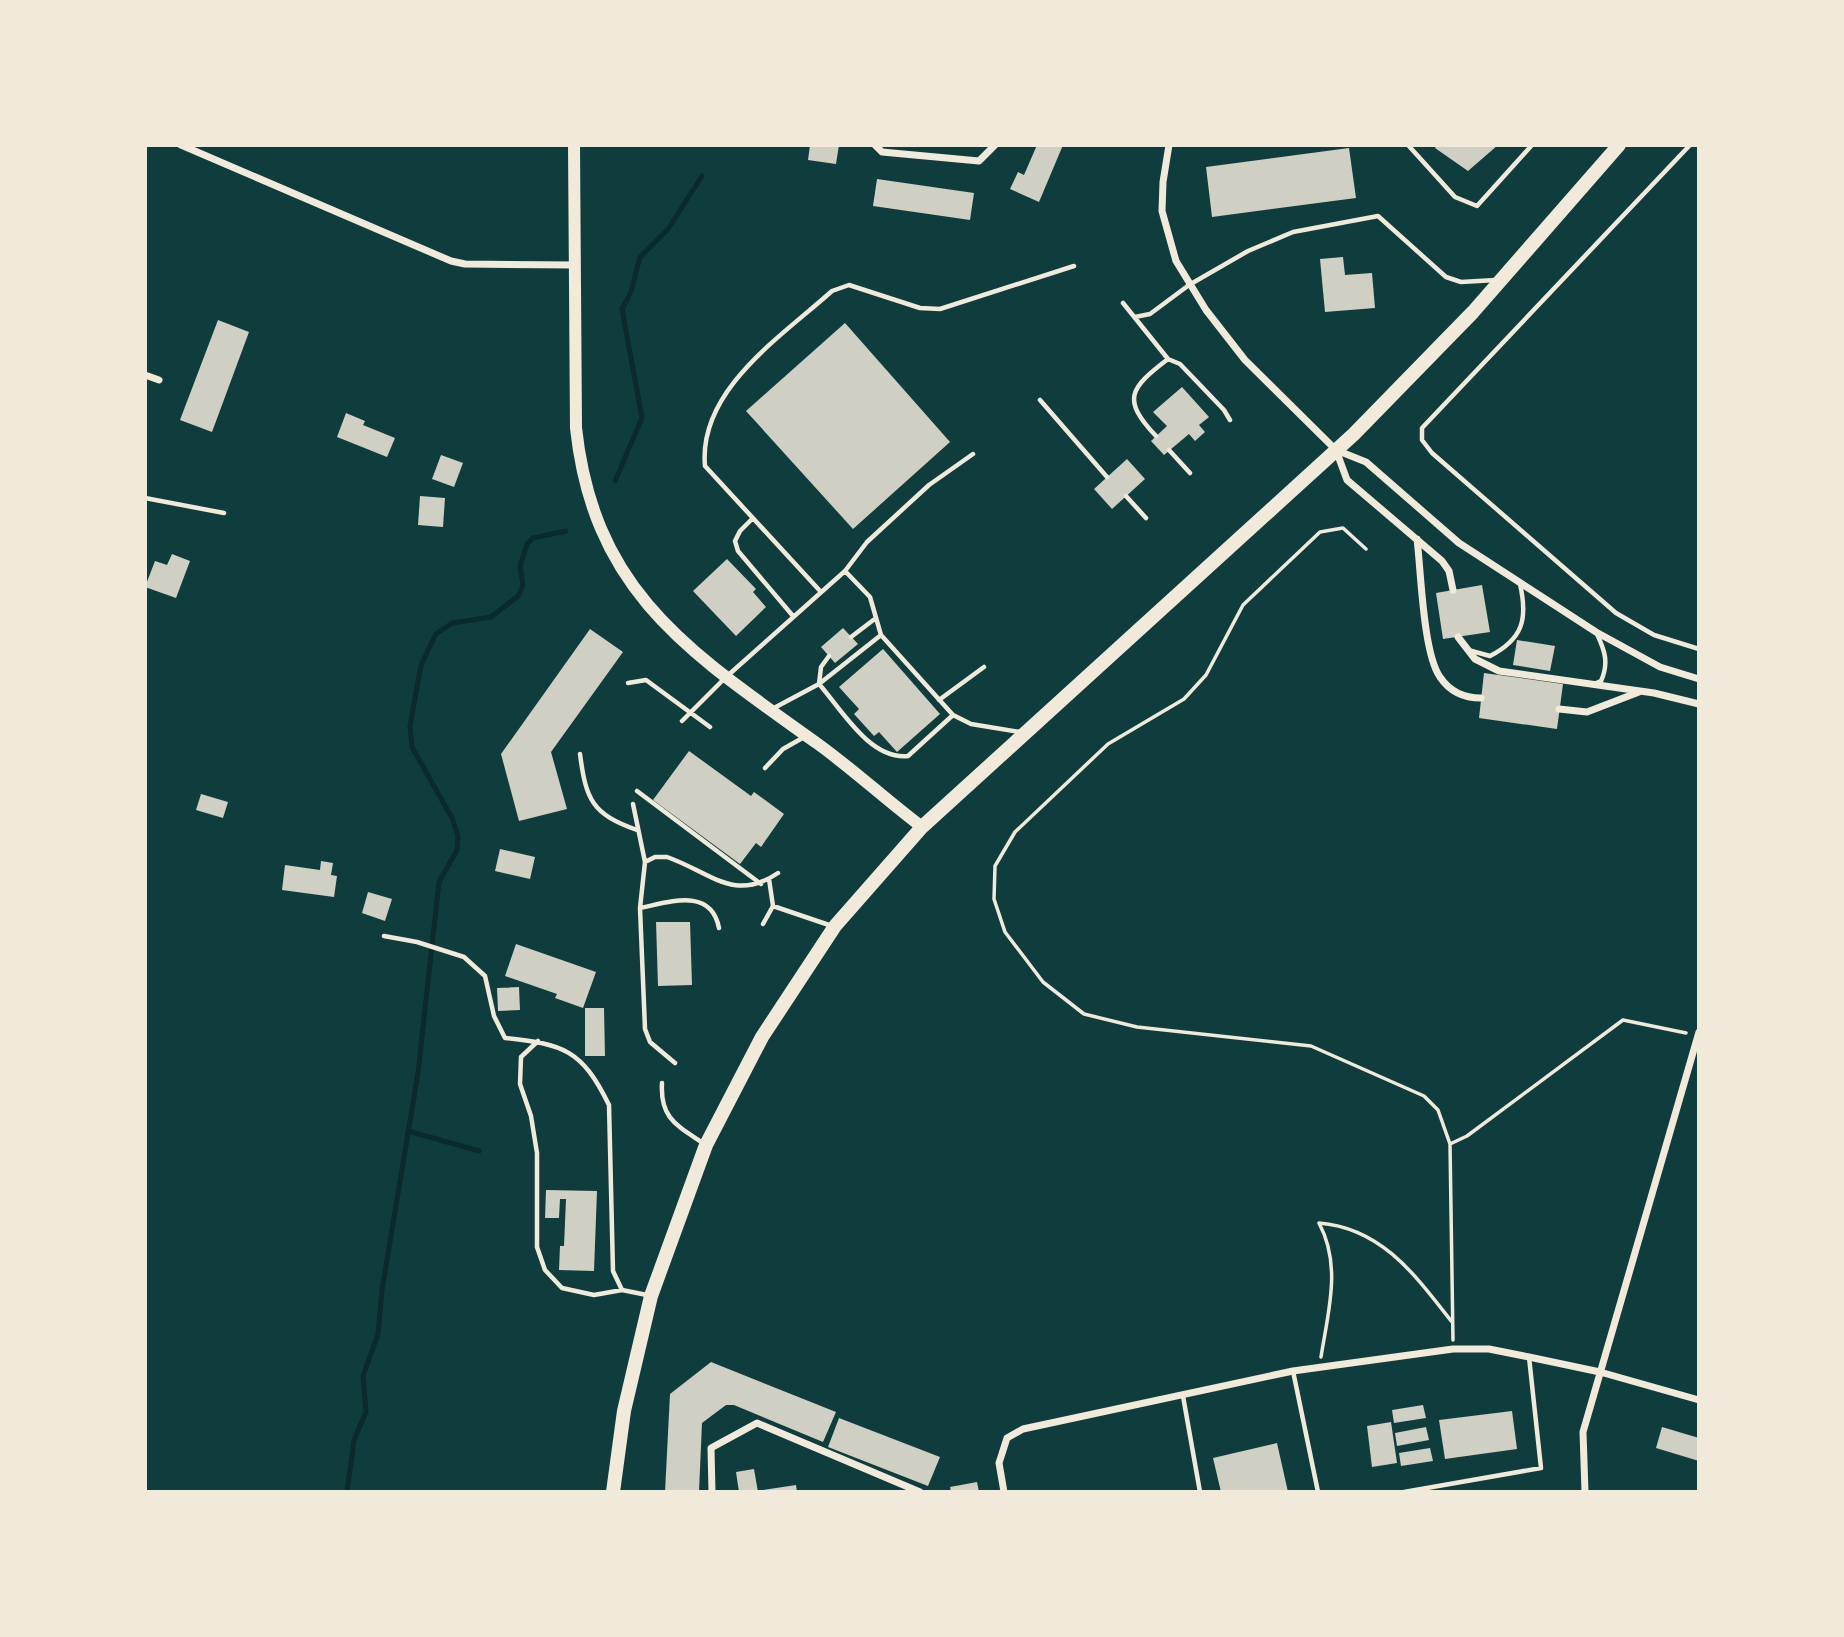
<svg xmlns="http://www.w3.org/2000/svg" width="1844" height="1637" font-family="Barlow,sans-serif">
	<rect width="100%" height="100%" fill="#0f3d3e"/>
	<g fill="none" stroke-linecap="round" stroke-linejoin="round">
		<path stroke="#0a2a2b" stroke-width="5" d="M615 481 642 418 622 309 631 292 640 257 668 229 702 176
			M408 1131 479 1151
			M347 1492 354 1440 366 1412 363 1376 378 1334 382 1290 418 1073 439 882 457 850 458 836 452 818 412 747 410 726 421 665 436 634 452 623 491 617 518 596 523 585 520 566 527 544 533 538 566 531"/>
	</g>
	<path fill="#cfcfc3" d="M810 145H839L836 164 808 160Z
		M1037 145H1063L1039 202 1010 189 1018 172 1024 175Z
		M1437 145H1498L1468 171 1435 148Z
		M1349 148 1356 198 1212 217 1206 167Z
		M877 179 974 193 970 220 873 206Z
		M1343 257 1345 275 1372 273 1375 308 1325 312 1320 259Z
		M218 320 249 332 212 432 180 420Z
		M845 323 950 442 853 529 746 411Z
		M1182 387 1209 417 1199 425 1205 432 1195 441 1189 434 1164 455 1151 441 1167 426 1153 412Z
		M346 413 365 421 363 425 395 438 387 457 337 437Z
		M441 455 463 463 454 487 432 479Z
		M1127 459 1145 479 1112 509 1094 489Z
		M420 496 445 498 443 527 418 525Z
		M172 554 190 561 176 598 145 587 155 561 167 565Z
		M727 559 756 589 753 592 766 607 736 636 693 591Z
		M1482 585 1490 632 1443 639 1436 593Z
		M843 628 858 644 835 663 821 647Z
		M590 629 623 652 551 752 567 809 519 821 501 754Z
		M1517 640 1555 646 1550 671 1513 665Z
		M883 649 940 714 897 752 879 732 874 736 854 714 859 709 839 687Z
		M1484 673 1563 684 1557 729 1479 718Z
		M689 751 751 796 754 792 784 814 761 847 756 843 740 864 653 800Z
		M201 794 228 802 223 818 196 810Z
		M500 849 535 857 530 879 495 871Z
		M321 861 333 863 331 875 337 876 334 897 282 890 285 865 320 870Z
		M368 892 392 899 385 921 362 913Z
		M656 922H690L692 985 658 986Z
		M516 944 596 972 583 1008 555 998 557 994 505 976Z
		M519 987 520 1010 498 1011 497 988Z
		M585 1008H604L605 1056H585Z
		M546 1190 597 1191 594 1271 559 1270 560 1246H564L566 1199H560L559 1218H545Z
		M711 1362 836 1412 823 1442 734 1405H726L702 1423 699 1492H665L670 1394Z
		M1423 1405 1426 1418 1394 1423 1392 1410Z
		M1512 1411 1517 1449 1445 1459 1439 1420Z
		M839 1418 940 1457 928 1486 828 1447Z
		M1391 1422 1397 1463 1372 1467 1367 1426Z
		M1426 1427 1429 1440 1397 1446 1395 1433Z
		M1662 1427 1699 1438V1461L1656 1448Z
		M1277 1443 1288 1492H1221L1213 1458Z
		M1430 1448 1433 1461 1401 1466 1399 1453Z
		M754 1469 758 1492H739L736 1472Z
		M977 1482 979 1492H951L950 1487Z
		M796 1485 797 1492H763V1490Z"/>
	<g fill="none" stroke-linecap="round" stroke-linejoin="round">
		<path stroke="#f1e9da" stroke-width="3.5" d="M1366 549 1343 528 1320 532 1243 605 1206 675 1184 699 1108 744 1015 832 995 866 994 899 1005 932 1043 982 1084 1014 1137 1027 1311 1046 1424 1096 1438 1110 1450 1144 1453 1340
			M1450 1144 1467 1136 1623 1020 1686 1033
			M1321 1357C1328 1312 1342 1266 1319 1223 1382 1228 1416 1276 1452 1322"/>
		<path stroke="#f1e9da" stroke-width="4.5" d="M1408 145 1455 197 1477 206 1532 145
			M1690 145 1422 428V440L1432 453 1616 613 1654 635 1699 649
			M1123 303 1168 359 1180 364 1224 410 1230 420
			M1135 317 1150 314 1189 285 1248 251 1293 232 1378 216 1446 277 1461 282 1496 280
			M1040 400 1107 477
			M1156 436C1121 399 1130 388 1168 359
			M1169 450 1190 473
			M1126 496 1146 518
			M145 498 224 513
			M753 518 740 531 735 541 738 551 793 616
			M845 571 870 597 881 635 953 715 971 724 1020 732
			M821 592 705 466C698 390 782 336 832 291L849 285 920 308 940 309 1074 266
			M851 637 876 618
			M1468 650 1490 656C1523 639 1528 619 1520 584
			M829 656 821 667 819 684C842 710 870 760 908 756L953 715
			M628 683 646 680 710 727
			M1594 684 1601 681C1609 663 1605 651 1597 634
			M939 700 984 667
			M774 708 819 684 881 635
			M682 721 725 678 845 571 867 542 929 485 973 454
			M580 754C586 800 592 814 637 830
			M765 768 783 749 806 736
			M637 791 761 884
			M633 804 645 862 640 908
			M645 862 655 857H667C710 872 734 903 778 873
			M769 879 773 906
			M763 924 773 906 832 926
			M384 936 417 942 464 957 485 976 494 1016 505 1038C564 1044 582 1050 609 1105L613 1271 622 1290
			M538 1041 521 1057 520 1084 531 1116 537 1153V1247L545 1270 562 1288 594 1295 622 1290 647 1295
			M675 1063 650 1042 645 1029 640 908C670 902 711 887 719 928
			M662 1083C660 1118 676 1125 703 1143
			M1293 1371 1318 1492
			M1183 1396 1200 1492
			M1404 1492 1541 1468 1529 1357"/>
		<path stroke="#f1e9da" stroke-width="7" d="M181 145 451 261 465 264 574 265
			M875 145 882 152 979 161 995 145
			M1169 145 1163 182 1162 211 1176 261 1206 310 1245 360 1336 450 1366 462 1459 543 1596 632 1660 667 1699 679
			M145 375 159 380
			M1336 450 1347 480 1442 561 1449 571 1453 590
			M1417 539C1421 571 1423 653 1440 677 1450 692 1464 698 1481 698
			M1458 637 1475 659 1499 671 1654 693 1699 704
			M1559 709 1587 712 1639 692
			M712 1492 711 1448 757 1423 920 1492
			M1004 1492 999 1463 1007 1438 1023 1429 1293 1371 1453 1349H1489L1529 1357 1600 1372 1699 1400
			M1585 1492 1583 1432 1699 1032"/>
		<path stroke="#f1e9da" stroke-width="12" d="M574 145 576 428C594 595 693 654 818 744 854 770 886 800 922 827"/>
		<path stroke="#f1e9da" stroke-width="14" d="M613 1492 624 1411 651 1296 706 1145 762 1037 835 926 922 827 1354 434 1473 312 1619 145"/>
	</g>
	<rect width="1844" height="1637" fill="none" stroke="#f1e9da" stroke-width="294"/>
</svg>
